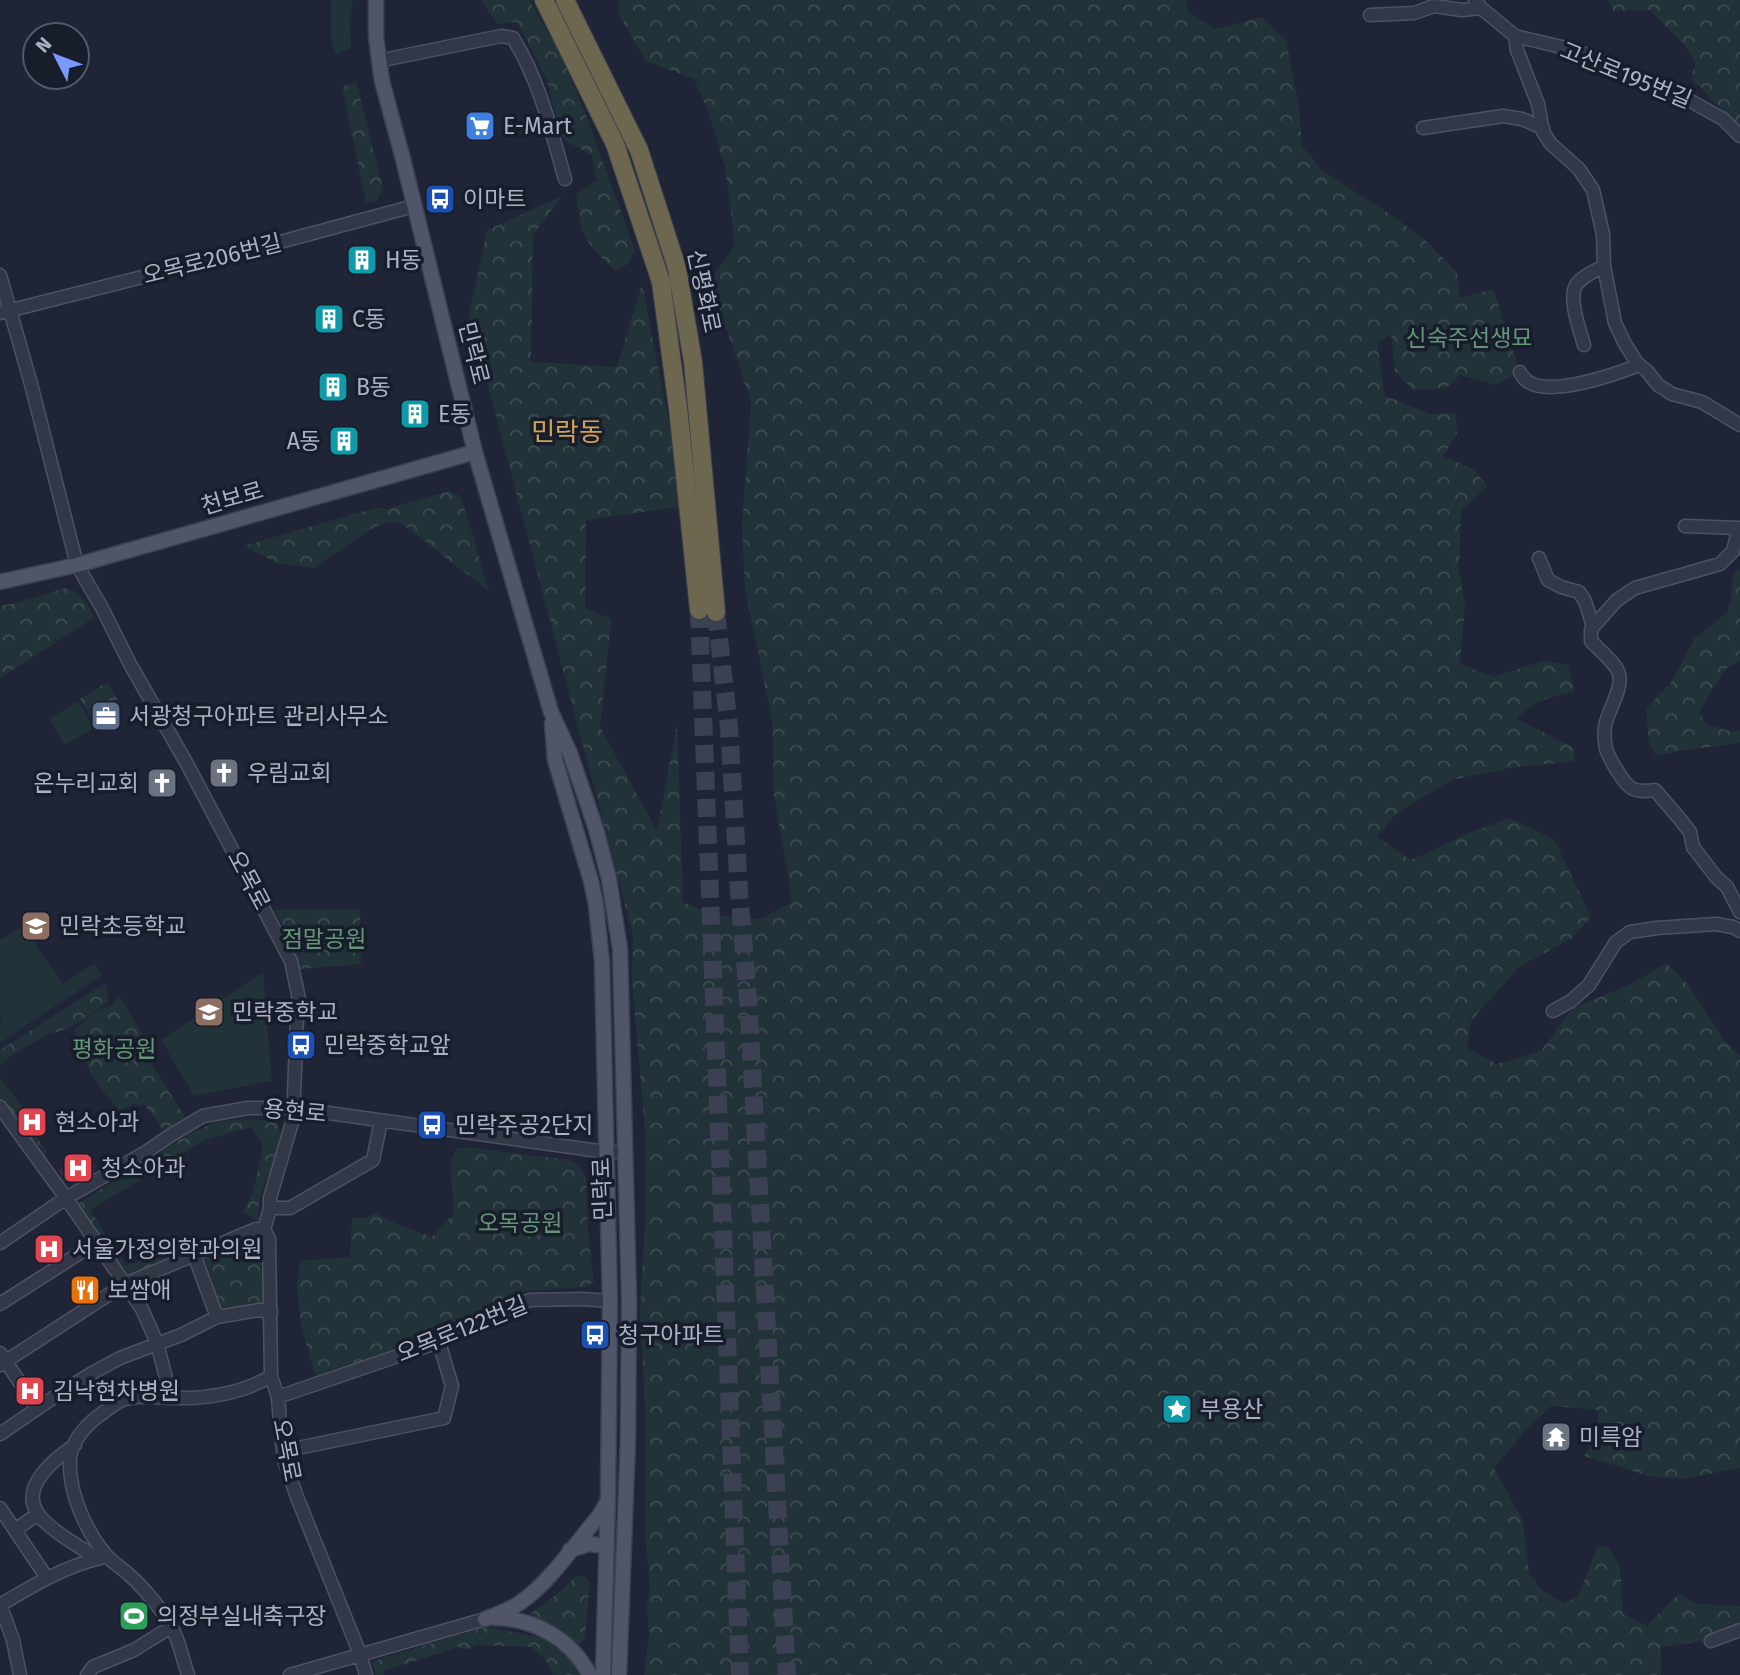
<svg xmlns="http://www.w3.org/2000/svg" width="1740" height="1675" font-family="'Fira Sans','Noto Sans KR',sans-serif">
	<defs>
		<pattern id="forest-crowns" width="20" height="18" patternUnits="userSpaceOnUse" patternTransform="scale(1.75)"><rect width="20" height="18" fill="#213238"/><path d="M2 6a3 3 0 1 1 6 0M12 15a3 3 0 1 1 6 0" fill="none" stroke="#3f4d53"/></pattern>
	</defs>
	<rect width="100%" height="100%" fill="#1f2537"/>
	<path fill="#2f2a39" d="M88 1152 96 1166 94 1173 77 1184 64 1182 58 1170Z"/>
	<path fill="#213238" d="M331 0H353L350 22 351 48 335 54 331 39Z
		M78 701 94 728 65 745 49 719Z
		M23 926 63 984 94 963 102 975 0 1043V1023L2 1022 0 1018V940Z
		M263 972 272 1081 194 1096 161 1040Z
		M136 1606 145 1617 132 1627 123 1616Z"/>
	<path fill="url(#forest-crowns)" d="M481 0H529L559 51 587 118 635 250 628 264 616 271C585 243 580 235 576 194L596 181 592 156 578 147 568 143 560 133 547 80 517 22 497 24Z
		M618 0H1186L1189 12 1215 29 1262 17 1286 40 1299 107 1302 146 1323 171 1393 216 1425 240 1457 272 1460 298 1493 289 1520 372 1496 385 1460 375 1446 388 1413 390 1395 371 1391 334 1377 343 1385 396 1431 414 1456 413 1457 433 1443 456 1475 470 1487 487 1461 510 1459 569 1465 606 1460 664 1494 677 1543 661 1568 665 1575 692C1551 696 1534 700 1517 719L1574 748V761L1510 768 1451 780 1397 813 1377 837 1411 860 1471 832 1510 818 1554 839 1591 917 1572 938 1519 967 1471 1021 1467 1048 1497 1064 1541 1051 1573 1008 1629 985 1666 963 1688 985 1725 1041 1740 1056V1468L1683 1479 1649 1476 1584 1456 1597 1435 1598 1410 1551 1406 1524 1432 1494 1468 1523 1521 1529 1573 1541 1589 1563 1603 1578 1597 1598 1545 1608 1547 1620 1566 1623 1614 1647 1626 1679 1594 1697 1604 1740 1606V1624L1715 1641 1679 1644 1661 1648V1675H644L649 1636 647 1606 650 1585 645 1534 646 1429 640 1307 645 1227 646 1144 632 979 633 935 469 314 487 230 562 196 533 235 531 362 617 367 642 284 685 506 586 520 585 608 611 619 600 727 657 831 677 724 683 902 712 915 761 919 792 902 774 795 772 720 745 590 742 523 751 403 728 333 707 284 735 245 725 167 708 111 694 79 646 61 619 14Z
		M1608 0H1740V126L1708 97 1702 88 1693 82 1692 74 1696 63 1685 46 1650 10 1613 11Z
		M356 81 383 189 376 201 366 203 342 87Z
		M449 491 459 495 464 506 489 591 401 523 386 522 373 528 314 568 277 563 244 546 375 508 388 509Z
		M1740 569V661L1728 667 1713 688 1699 713 1707 725 1734 732 1740 730V743L1685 750 1656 756 1649 742 1646 710 1658 695 1670 684 1695 638 1727 613 1730 604 1733 574Z
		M65 588C81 591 86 604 95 617L0 678V606L16 603Z
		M107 682 118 699 90 716 80 699Z
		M360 909 361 964 301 969 294 946 274 910Z
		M105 983 109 1001C91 1013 71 1032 49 1033L8 1058 0 1066V1050Z
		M119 995 147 1042 146 1056 186 1118 163 1130 145 1105 132 1104 120 1111C95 1084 85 1066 74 1031L97 1010 112 1005Z
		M0 1078 22 1106 33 1133 47 1151 44 1162 0 1102Z
		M252 1119 276 1121C289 1142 265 1176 260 1198 258 1205 258 1214 258 1221L243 1212 253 1192 263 1146 251 1127 205 1140 90 1210 125 1265 137 1262 149 1254H183L134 1275 121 1274 79 1212V1203L189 1134 218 1121Z
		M464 1147 570 1160 580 1166 586 1178 588 1230 594 1282 586 1287 526 1291 485 1307 422 1344 318 1383 301 1327 297 1285 300 1261 350 1257 352 1218H365L375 1213 401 1226 432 1237 454 1213 450 1164 456 1149Z
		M250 1238 258 1243 267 1306 220 1312 199 1258Z
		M580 1576 587 1578 590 1583 585 1637 581 1644 576 1645 527 1619 530 1614 556 1595 575 1577Z
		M486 1627 545 1638 553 1646 572 1659 583 1675H553L545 1659 530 1647 477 1645 466 1650 458 1647 384 1671V1675H376L372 1662 392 1655Z"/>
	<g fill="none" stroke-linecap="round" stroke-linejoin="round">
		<path stroke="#3b4153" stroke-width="18" stroke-dasharray="18 9" stroke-linecap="butt" d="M699 610 740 1675
			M716 612 729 727 739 890 748 999 787 1675"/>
		<g stroke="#4d5263" stroke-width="15">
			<path id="minor" d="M1475 0 1481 8 1515 36 1570 49 1596 58 1625 76 1687 99 1723 119 1740 136
				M1370 15 1414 13 1434 6 1462 10 1481 8
				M1515 36 1517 50 1538 104 1543 132 1551 144 1579 169 1593 190 1603 234 1604 266 1615 323 1625 344 1637 363 1647 371 1658 385 1672 394 1702 402 1740 425
				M378 61 501 36 513 38C540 82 551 130 565 179
				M1423 128 1503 116 1522 119 1543 128
				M0 275 31 384 77 565 102 608 130 664 187 764 291 961 299 999 297 1018 293 1119 270 1198V1208L264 1230 269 1239 271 1376 278 1397 281 1436 285 1463 297 1497 360 1654 366 1675
				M0 313 265 246 414 206
				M1584 345C1580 330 1568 299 1576 285 1582 276 1595 271 1604 266
				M1520 372C1520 373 1526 381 1527 381 1549 398 1616 374 1639 365
				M1685 526 1738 528 1740 530
				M1740 532 1737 535 1733 551 1720 564 1635 588 1617 600 1591 629V641C1598 649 1617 664 1619 674 1623 690 1607 711 1605 727 1604 732 1605 743 1606 749 1609 758 1624 785 1633 789 1640 792 1647 791 1655 790L1679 818 1690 832 1693 847 1716 877 1727 887 1740 912
				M1539 558 1548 580 1561 587 1579 592 1585 601 1593 626
				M1553 1011 1571 1001 1589 985 1616 942 1630 932 1657 928 1716 924 1733 927 1740 931
				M0 1107 66 1198 142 1309 157 1343 171 1398
				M270 1208H290L373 1160 381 1121
				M0 1243 66 1198 146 1152 171 1135 203 1116 248 1108H293L606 1152H624
				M194 1255 217 1317
				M0 1304 97 1242
				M0 1353 37 1408
				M0 1365 125 1284 256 1229 264 1230
				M278 1397 439 1342 485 1318 530 1300 582 1299 610 1301
				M0 1434 63 1391 94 1372 120 1358 181 1335 217 1317 259 1310 271 1312
				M75 1445C54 1459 18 1488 39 1515 51 1531 80 1547 97 1558
				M283 1451 444 1418 452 1386 439 1342
				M0 1508 47 1578
				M15 1530 38 1514
				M0 1604 13 1640 20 1675
				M0 1605C32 1586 65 1566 101 1558
				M1711 1641 1740 1630
				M87 1675 93 1667 134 1650 171 1627
				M188 1675C182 1656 177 1632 165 1616 154 1600 141 1585 126 1572 120 1567 112 1562 106 1555 85 1530 68 1491 70 1458 72 1439 89 1422 104 1412 109 1408 116 1403 122 1400 139 1394 157 1398 174 1398 206 1399 244 1393 271 1376
				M290 1675 485 1619"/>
		</g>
		<g stroke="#3c4151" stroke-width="17">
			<path id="major" d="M376 0V37L382 81 403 159 475 452 551 712 570 753 596 829 609 879 620 949 629 1299 628 1439 619 1675
				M0 582 77 565 475 452
				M552 724 555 760 591 881 596 905 602 962 610 1301 608 1496 603 1675
				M570 1550 589 1544 606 1546
				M494 1618C534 1618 571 1639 590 1675
				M485 1619C498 1614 510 1610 521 1602 550 1582 576 1543 599 1516L606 1504"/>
		</g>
		<g stroke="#3a3f4f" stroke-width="20">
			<path id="highway" d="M544 0 615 144 661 282 678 408 699 610
				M565 0 639 150 677 268 693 362 716 612"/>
		</g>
		<use href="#minor" stroke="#323848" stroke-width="12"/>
		<use href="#major" stroke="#505668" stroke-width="14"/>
		<use href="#highway" stroke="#6e674f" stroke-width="18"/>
	</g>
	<defs>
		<g id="supermarket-square" transform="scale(1.575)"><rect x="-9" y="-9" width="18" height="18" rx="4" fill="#3f7fe0" stroke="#181d2c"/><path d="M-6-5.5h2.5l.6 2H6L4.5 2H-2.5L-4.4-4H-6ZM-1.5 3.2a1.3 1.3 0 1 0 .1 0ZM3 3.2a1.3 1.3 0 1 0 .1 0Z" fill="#fff"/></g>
		<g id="bus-square" transform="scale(1.575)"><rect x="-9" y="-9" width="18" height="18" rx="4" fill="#1a4fb4" stroke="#181d2c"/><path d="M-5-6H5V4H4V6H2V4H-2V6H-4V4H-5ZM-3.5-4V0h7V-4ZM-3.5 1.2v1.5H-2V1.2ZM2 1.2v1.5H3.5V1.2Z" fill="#fff"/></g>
		<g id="building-square" transform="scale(1.575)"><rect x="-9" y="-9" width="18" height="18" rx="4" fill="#0f9aa8" stroke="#181d2c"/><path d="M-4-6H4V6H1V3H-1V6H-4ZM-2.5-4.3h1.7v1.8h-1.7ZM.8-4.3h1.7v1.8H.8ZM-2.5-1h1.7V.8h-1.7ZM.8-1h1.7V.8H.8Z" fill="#fff"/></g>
		<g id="office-square" transform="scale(1.575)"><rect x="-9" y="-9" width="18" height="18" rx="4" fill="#5c6f8a" stroke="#181d2c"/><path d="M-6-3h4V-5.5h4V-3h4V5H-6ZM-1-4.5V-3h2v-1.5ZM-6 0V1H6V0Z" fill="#fff"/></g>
		<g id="church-square" transform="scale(1.575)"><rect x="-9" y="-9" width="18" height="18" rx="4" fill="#6b7280" stroke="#181d2c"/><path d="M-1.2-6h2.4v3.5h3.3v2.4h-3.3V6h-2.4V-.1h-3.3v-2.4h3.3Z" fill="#fff"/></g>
		<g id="school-square" transform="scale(1.575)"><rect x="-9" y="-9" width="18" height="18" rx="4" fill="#8d6e63" stroke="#181d2c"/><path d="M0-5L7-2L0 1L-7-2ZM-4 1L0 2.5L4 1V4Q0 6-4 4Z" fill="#fff"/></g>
		<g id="hospital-square" transform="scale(1.575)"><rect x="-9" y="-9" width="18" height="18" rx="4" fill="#e0444e" stroke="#181d2c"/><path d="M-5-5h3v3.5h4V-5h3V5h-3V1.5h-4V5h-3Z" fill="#fff"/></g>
		<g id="restaurant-square" transform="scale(1.575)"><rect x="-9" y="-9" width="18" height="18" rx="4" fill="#e8710a" stroke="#181d2c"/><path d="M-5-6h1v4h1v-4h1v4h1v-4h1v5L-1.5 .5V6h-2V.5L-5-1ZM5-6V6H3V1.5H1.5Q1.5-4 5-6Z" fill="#fff"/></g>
		<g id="sight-square" transform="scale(1.575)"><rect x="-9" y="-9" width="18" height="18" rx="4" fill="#0f9aa8" stroke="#181d2c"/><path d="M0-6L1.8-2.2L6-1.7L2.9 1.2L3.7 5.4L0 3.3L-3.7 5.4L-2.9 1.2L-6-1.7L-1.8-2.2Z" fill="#fff"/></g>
		<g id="temple-square" transform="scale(1.575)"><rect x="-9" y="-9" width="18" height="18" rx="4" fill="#6b7280" stroke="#181d2c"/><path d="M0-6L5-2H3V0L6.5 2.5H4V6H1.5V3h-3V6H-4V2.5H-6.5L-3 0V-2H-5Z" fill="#fff"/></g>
		<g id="stadium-square" transform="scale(1.575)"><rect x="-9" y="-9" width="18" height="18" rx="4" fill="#2e9e5b" stroke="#181d2c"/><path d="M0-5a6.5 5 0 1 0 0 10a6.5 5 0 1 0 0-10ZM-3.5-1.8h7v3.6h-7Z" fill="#fff"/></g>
	</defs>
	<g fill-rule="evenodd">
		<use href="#supermarket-square" x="480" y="126"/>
		<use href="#bus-square" x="440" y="199"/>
		<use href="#building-square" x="362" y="260"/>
		<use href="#building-square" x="329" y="319"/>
		<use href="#building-square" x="333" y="387"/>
		<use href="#building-square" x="415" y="414"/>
		<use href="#building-square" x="344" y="441"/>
		<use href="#office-square" x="106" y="716"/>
		<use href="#church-square" x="224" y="773"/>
		<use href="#church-square" x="162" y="783"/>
		<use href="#school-square" x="36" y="926"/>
		<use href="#school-square" x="209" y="1012"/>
		<use href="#bus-square" x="301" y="1045"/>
		<use href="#hospital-square" x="32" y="1122"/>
		<use href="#bus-square" x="432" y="1125"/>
		<use href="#hospital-square" x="78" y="1168"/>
		<use href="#hospital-square" x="49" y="1249"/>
		<use href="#restaurant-square" x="85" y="1290"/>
		<use href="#bus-square" x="595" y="1335"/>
		<use href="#hospital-square" x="30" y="1391"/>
		<use href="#sight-square" x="1177" y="1409"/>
		<use href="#temple-square" x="1556" y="1437"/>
		<use href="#stadium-square" x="134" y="1616"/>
	</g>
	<g text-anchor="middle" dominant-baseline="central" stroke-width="7" stroke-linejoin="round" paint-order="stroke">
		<g font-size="23" fill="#acb2c5" stroke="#181d2c">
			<text transform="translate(1626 75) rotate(22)">고산로195번길</text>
			<text transform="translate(212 259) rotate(-14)">오목로206번길</text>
			<text transform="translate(704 291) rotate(78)">신평화로</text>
			<text transform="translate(474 353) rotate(76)">민락로</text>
			<text transform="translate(232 498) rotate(-16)">천보로</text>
			<text transform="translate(249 880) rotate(62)">오목로</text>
			<text transform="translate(295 1111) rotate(5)">용현로</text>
			<text transform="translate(602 1189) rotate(-92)">민락로</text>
			<text transform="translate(462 1329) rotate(-22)">오목로122번길</text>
			<text transform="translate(287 1450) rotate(79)">오목로</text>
		</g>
		<g font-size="23" fill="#acb2c5" stroke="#181d2c" text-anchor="start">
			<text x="503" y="126">E-Mart</text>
			<text x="463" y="199">이마트</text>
			<text x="385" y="260">H동</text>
			<text x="352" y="319">C동</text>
			<text x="356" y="387">B동</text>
			<text x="438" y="414">E동</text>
			<text x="321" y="441" text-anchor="end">A동</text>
			<text x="129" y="716">서광청구아파트 관리사무소</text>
			<text x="247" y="773">우림교회</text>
			<text x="139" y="783" text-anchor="end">온누리교회</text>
			<text x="59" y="926">민락초등학교</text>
			<text x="232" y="1012">민락중학교</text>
			<text x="324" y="1045">민락중학교앞</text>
			<text x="55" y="1122">현소아과</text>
			<text x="455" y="1125">민락주공2단지</text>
			<text x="101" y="1168">청소아과</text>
			<text x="72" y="1249">서울가정의학과의원</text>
			<text x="108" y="1290">보쌈애</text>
			<text x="618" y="1335">청구아파트</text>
			<text x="53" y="1391">김낙현차병원</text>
			<text x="1200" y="1409">부용산</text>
			<text x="1579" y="1437">미륵암</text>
			<text x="157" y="1616">의정부실내축구장</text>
		</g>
		<g font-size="23" fill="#649577" stroke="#181d2c">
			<text x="1469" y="338">신숙주선생묘</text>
			<text x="324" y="939">점말공원</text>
			<text x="114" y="1049">평화공원</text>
			<text x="520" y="1223">오목공원</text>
		</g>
		<g font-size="26" fill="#d6a256" stroke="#181d2c">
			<text x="567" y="432">민락동</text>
		</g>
	</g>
	<g transform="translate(56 56) rotate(312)"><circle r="33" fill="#181d2c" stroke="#535969" stroke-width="2"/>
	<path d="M0-5L12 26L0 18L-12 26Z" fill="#7b98fb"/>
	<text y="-10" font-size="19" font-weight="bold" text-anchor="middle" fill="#acb2c5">N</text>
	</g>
</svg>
